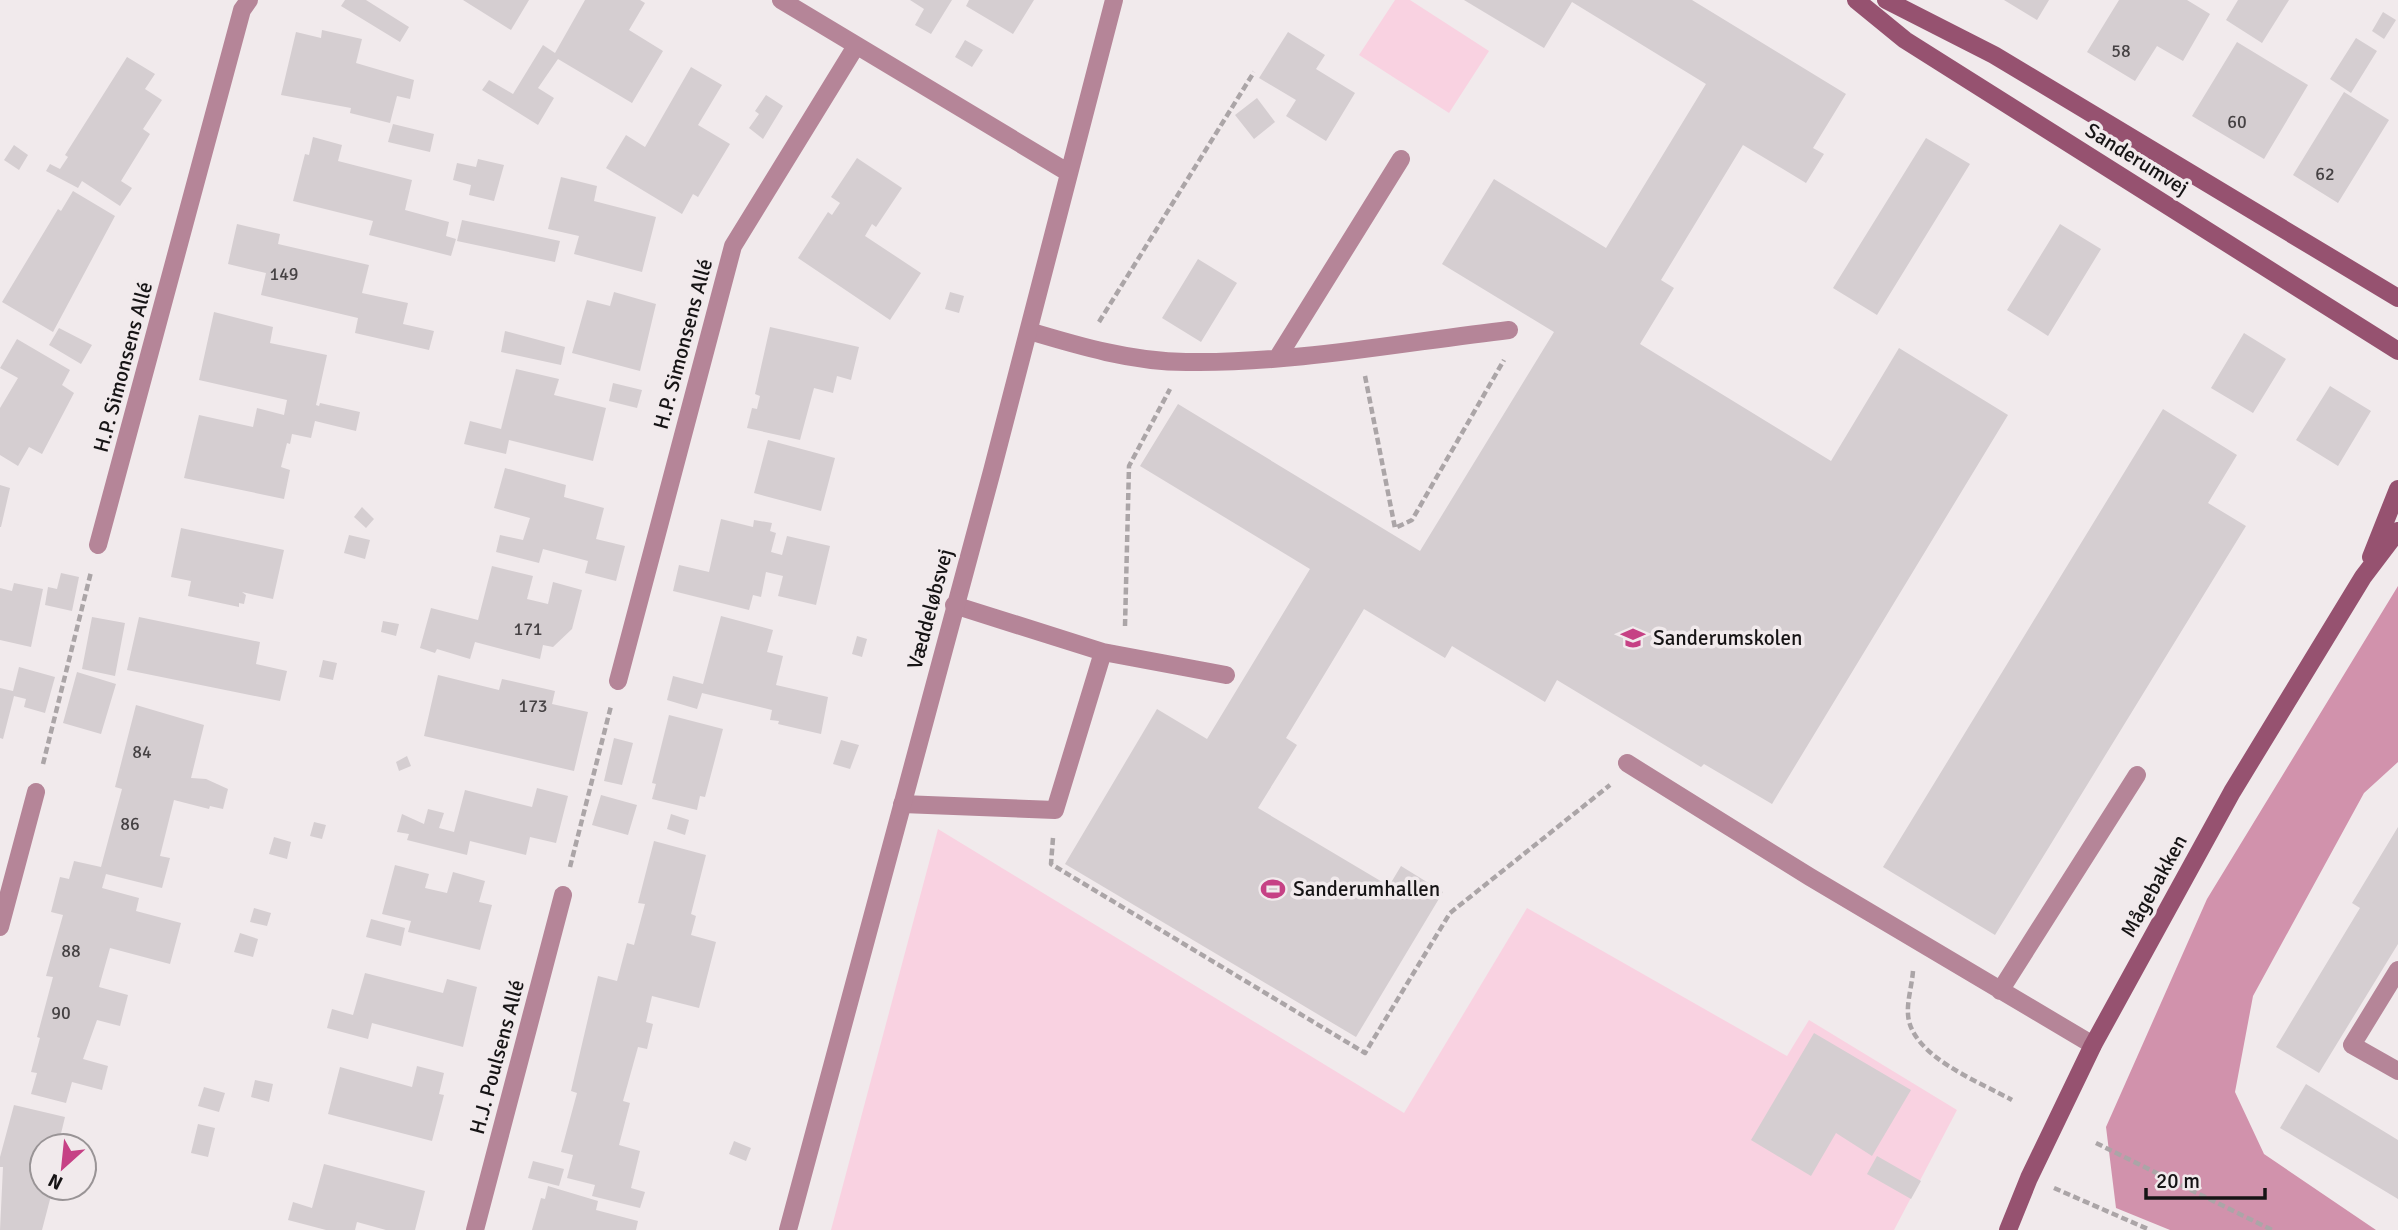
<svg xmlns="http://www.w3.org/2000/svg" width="2398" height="1230" font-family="Signika,sans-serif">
	<rect width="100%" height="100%" fill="#f1eaec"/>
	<path fill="#f9d2e1" d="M1395 0H1410L1489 51 1449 113 1359 55Z
		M938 829 1404 1113 1527 908 1787 1056 1809 1020 1957 1110 1894 1230H831Z"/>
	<path fill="#d192ac" d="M2398 586V762L2364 793 2253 996 2235 1092 2264 1154 2376 1230H2170L2116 1208 2106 1127 2207 899Z"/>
	<path fill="#d5ced1" d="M345 0H366L409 27 400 42 341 6Z
		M463 0H529L511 30Z
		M585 0H640L645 3 629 30 663 51 632 103 558 59 538 88 554 98 538 125 482 90 489 80 513 94 543 45 555 53Z
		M910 0H952L931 34 915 25 924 9Z
		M969 0H1034L1013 34 966 6Z
		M1464 0H1692L1846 94 1813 148 1824 154 1806 183 1743 145 1661 280 1674 288 1640 344 1831 461 1899 348 2008 415 1772 804 1704 764 1701 767 1557 680 1545 702 1452 646 1445 658 1364 609 1286 738 1297 745 1258 808 1389 886 1401 866 1443 892 1356 1037 1065 864 1157 709 1207 739 1310 569 1140 466 1178 404 1420 551 1554 332 1442 264 1494 179 1606 248 1706 84 1572 2 1544 48Z
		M2004 0H2049L2037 20Z
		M2119 0H2187L2210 14 2183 61 2157 46 2135 81 2087 52Z
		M2238 0H2289L2262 43 2226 20Z
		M2383 12 2396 20 2384 39 2372 31Z
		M322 30 362 39 356 63 414 80 410 99 397 96 390 123 350 113 351 108 281 95 296 32 321 38Z
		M1288 32 1325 55 1316 69 1355 93 1326 141 1286 116 1296 100 1259 78Z
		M2356 38 2377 51 2351 93 2330 79Z
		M965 40 983 50 972 67 955 57Z
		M2237 42 2308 85 2264 159 2192 116Z
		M127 57 155 74 145 89 162 100 143 129 150 134 121 181 132 188 120 206 82 181 78 188 46 171 50 164 60 169 68 157 65 155Z
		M691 67 722 85 698 125 730 144 698 197 693 194 682 214 606 168 626 135 645 147Z
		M2344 92 2389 120 2338 203 2293 175Z
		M766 95 783 106 763 139 749 128 759 114 755 111Z
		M1257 98 1275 122 1254 139 1235 115Z
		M393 124 434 134 430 152 388 142Z
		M313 137 342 145 338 161 412 180 405 210 449 222 446 236 456 239 451 256 369 235 373 221 293 201 305 154 309 155Z
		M1926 138 1970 164 1877 315 1833 288Z
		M14 145 28 155 19 170 4 160Z
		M857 158 902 188 876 227 872 224 865 236 921 273 890 320 798 258 828 212 832 215 840 203 831 197Z
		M478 159 504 165 494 201 469 195 471 185 453 180 457 163 476 167Z
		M561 177 597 186 594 201 656 217 642 272 574 254 579 236 548 229Z
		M73 191 115 216 53 332 2 302 58 209 61 211Z
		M462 220 560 241 555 262 457 241Z
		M237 224 280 234 278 244 369 265 362 293 408 303 403 324 434 331 429 350 355 333 358 318 261 295 266 273 228 264Z
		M2060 224 2101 249 2048 336 2007 310Z
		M1198 259 1237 283 1201 342 1162 318Z
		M614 292 656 304 640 371 572 353 587 300 610 306Z
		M950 292 964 296 959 313 945 309Z
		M214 312 273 327 270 343 327 355 316 405 319 406 320 403 360 412 356 431 315 421 311 438 292 434 290 444 287 443 281 467 290 470 284 499 184 478 199 415 253 427 257 408 284 415 287 400 199 380Z
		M770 327 859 347 851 380 837 376 833 393 814 388 800 440 747 428 752 408 757 409 760 396 755 394Z
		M59 328 92 345 81 364 49 345Z
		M505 331 565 347 561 365 501 352Z
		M2244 333 2286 359 2253 413 2211 388Z
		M17 339 70 370 62 385 74 393 42 454 29 447 18 466 0 455V408L18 378 0 368Z
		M516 369 559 379 554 395 606 408 593 461 509 440 506 454 464 444 470 421 501 429Z
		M613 383 642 390 637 408 609 401Z
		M2330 386 2371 411 2338 466 2296 440Z
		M2163 409 2237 455 2208 503 2246 526 1995 935 1883 867Z
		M768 440 835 458 821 511 754 493Z
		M505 468 566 485 564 497 604 508 596 539 625 546 616 581 585 573 588 561 543 549 539 563 496 552 500 535 523 540 530 518 494 508Z
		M0 485 10 488 1 527H0Z
		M362 507 374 519 366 528 354 517Z
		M721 519 753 527 754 520 772 523 770 531 776 533 771 552 782 555 787 536 830 546 816 605 778 596 783 576 766 572 761 597 753 595 749 610 673 591 679 565 709 572Z
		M181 528 284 550 273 599 242 592 246 595 244 604 239 603V607L188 596 191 581 171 577Z
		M349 535 370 540 365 559 344 553Z
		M492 566 533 576 527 599 548 604 553 582 582 590 572 629 553 647 543 645 540 659 475 642 470 659 437 649 435 653 420 648 431 608 478 620Z
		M61 573 79 577 72 611 45 605 48 587 57 589Z
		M14 583 43 589 31 647 0 640V588L12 591Z
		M721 616 773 630 767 652 783 656 776 685 828 697 821 734 778 724 779 721 770 720 772 710 702 693 697 709 667 700 673 676 703 684Z
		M92 617 125 623 115 676 82 669Z
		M139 617 260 642 256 664 287 671 280 701 127 670Z
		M383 621 399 624 396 636 381 632Z
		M857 636 867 639 862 657 852 654Z
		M323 660 337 663 333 680 319 677Z
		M19 667 55 677 45 713 24 707 26 699 14 696 3 739 0 738V688L13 691Z
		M77 672 116 684 101 734 63 723Z
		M438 675 499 690 502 679 555 691 552 704 588 712 574 771 424 736Z
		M136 705 204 725 191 778 206 779 228 789 223 809 210 806 209 809 174 800 160 856 170 858 162 888 106 874 102 888 139 898 136 911 181 923 170 964 110 948 99 987 128 995 120 1026 97 1020 83 1059 108 1066 102 1090 72 1082 66 1103 31 1094 37 1073 31 1072 40 1038 37 1037 53 977 46 976 63 915 51 912 60 877 69 879 74 861 101 867 122 789 115 787Z
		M669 715 723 729 705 797 700 796 697 810 652 799 656 784 652 783Z
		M614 738 633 743 622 785 604 781Z
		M841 740 859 745 850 769 833 764Z
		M407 756 411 766 399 771 396 762Z
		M537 788 568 796 556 843 530 837 526 855 470 841 467 855 407 840 409 834 397 832 402 814 424 824 428 809 444 813 439 828 454 832 465 790 532 807Z
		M601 795 637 805 628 835 592 825Z
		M671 814 689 820 685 835 667 829Z
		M314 822 326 825 322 839 310 836Z
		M2398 827V944L2319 1073 2276 1047 2360 908 2352 903Z
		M274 837 291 842 287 859 269 854Z
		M654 841 706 855 691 914 696 916 691 935 716 942 699 1008 652 996 646 1022 653 1024 647 1049 638 1047 623 1101 630 1103 619 1145 640 1151 631 1188 645 1192 640 1208 592 1196 595 1185 567 1178 573 1155 561 1152 577 1093 571 1091 598 976 617 981 627 943 634 945 645 904 638 903Z
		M395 865 429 874 425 888 447 893 453 872 485 881 479 902 492 905 480 950 408 932 411 921 382 914Z
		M254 908 271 913 267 926 250 922Z
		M371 919 405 928 401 946 366 937Z
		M240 933 258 939 253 957 234 952Z
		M365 973 443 993 447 979 477 987 463 1047 372 1023 368 1039 327 1028 332 1009 353 1015Z
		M1814 1033 1911 1090 1872 1156 1836 1133 1811 1176 1751 1140Z
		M417 1066 444 1073 439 1094 444 1095 432 1141 328 1114 340 1067 412 1087Z
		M255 1080 273 1084 269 1102 251 1097Z
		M2306 1084 2398 1140V1199L2280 1128Z
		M204 1087 225 1093 219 1112 198 1106Z
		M14 1105 65 1117 58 1146H42V1188H53L42 1230H0L3 1167H0V1157Z
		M198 1124 215 1128 208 1157 191 1153Z
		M734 1141 751 1148 746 1161 729 1154Z
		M1877 1156 1921 1181 1911 1199 1867 1174Z
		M533 1161 564 1169 559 1186 528 1178Z
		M324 1164 425 1191 415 1230H386L357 1222 355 1230H326L288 1220 293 1202 312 1208Z
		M548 1186 598 1201 596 1210 638 1221 636 1230H532L541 1198 545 1199Z"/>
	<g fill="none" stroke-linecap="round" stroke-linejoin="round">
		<path stroke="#aba5a7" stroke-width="4.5" stroke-dasharray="7 3.5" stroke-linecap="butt" d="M1099 322 1254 72
			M1365 376 1395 528 1412 520 1504 360
			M1125 626 1129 466 1170 389
			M43 764 91 572
			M1053 838 1051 864 1365 1053 1450 913 1610 785
			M570 867 611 706
			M1913 971C1912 985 1907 1001 1908 1014 1910 1056 1980 1082 2012 1100
			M2096 1143 2272 1230
			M2054 1188 2150 1230"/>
		<path stroke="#b58598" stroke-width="18" d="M1029 331C1079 346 1133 362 1186 362 1290 364 1405 342 1509 330
			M1278 357 1401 159
			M954 605 1103 652
			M1627 763 1810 877 2093 1045
			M902 804 1055 810 1103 652 1226 675
			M2000 991 2137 775"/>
		<path stroke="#b58598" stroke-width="18" d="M781 0 1069 173
			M98 545 242 10 249 0
			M618 681 733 246 856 46
			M0 927 36 792
			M2398 970 2352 1045 2398 1071
			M475 1230 563 895
			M788 1230 992 471 1114 0"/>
		<path stroke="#965270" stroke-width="18" d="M1856 0 1905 40 2398 351
			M1886 0 1994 55 2398 298
			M2371 557 2398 489
			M2008 1230 2029 1178 2093 1045 2232 792 2363 577 2398 531"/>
	</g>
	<defs>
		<g id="school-bare" transform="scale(1.89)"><path d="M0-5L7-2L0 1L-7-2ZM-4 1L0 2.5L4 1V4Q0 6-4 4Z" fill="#c64185" stroke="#f1eaec" stroke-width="2.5" paint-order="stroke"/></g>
		<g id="stadium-bare" transform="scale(1.89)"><path d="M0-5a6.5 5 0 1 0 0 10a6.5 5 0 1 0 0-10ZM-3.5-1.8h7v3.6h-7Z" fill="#c64185" stroke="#f1eaec" stroke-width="2.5" paint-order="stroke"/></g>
	</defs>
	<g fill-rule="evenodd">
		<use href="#school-bare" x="1633" y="638"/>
		<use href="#stadium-bare" x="1273" y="889"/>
	</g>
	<g text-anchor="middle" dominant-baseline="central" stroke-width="7" stroke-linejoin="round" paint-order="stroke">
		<g font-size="18" fill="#464244">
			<text x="2121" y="51">58</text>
			<text x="2237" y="122">60</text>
			<text x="2325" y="174">62</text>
			<text x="284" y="274">149</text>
			<text x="528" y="629">171</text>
			<text x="533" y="706">173</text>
			<text x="142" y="752">84</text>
			<text x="130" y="824">86</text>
			<text x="71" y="951">88</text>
			<text x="61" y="1013">90</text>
		</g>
		<g font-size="21" fill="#161415" stroke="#f1eaec">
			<text transform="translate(2137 159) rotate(32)">Sanderumvej</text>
			<text transform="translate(683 344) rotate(-75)">H.P. Simonsens Allé</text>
			<text transform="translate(123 367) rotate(-75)">H.P. Simonsens Allé</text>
			<text transform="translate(930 609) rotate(-75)">Væddeløbsvej</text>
			<text transform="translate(2154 886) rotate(-61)">Mågebakken</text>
			<text transform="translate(497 1057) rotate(-75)">H.J. Poulsens Allé</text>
		</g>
		<g font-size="21" fill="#161415" stroke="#f1eaec" text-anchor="start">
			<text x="1653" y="638">Sanderumskolen</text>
			<text x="1293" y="889">Sanderumhallen</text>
		</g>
	</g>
	<g transform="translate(63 1167) rotate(207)"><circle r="33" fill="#f1eaec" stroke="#999496" stroke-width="2"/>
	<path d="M0-5L12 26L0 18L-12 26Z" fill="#c64185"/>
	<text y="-10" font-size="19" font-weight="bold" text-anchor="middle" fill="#161415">N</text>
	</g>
	<path d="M2146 1188v10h119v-10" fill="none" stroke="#161415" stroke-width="3.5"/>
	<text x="2156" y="1188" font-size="21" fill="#161415" stroke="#f1eaec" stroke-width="5" paint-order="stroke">20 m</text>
</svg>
